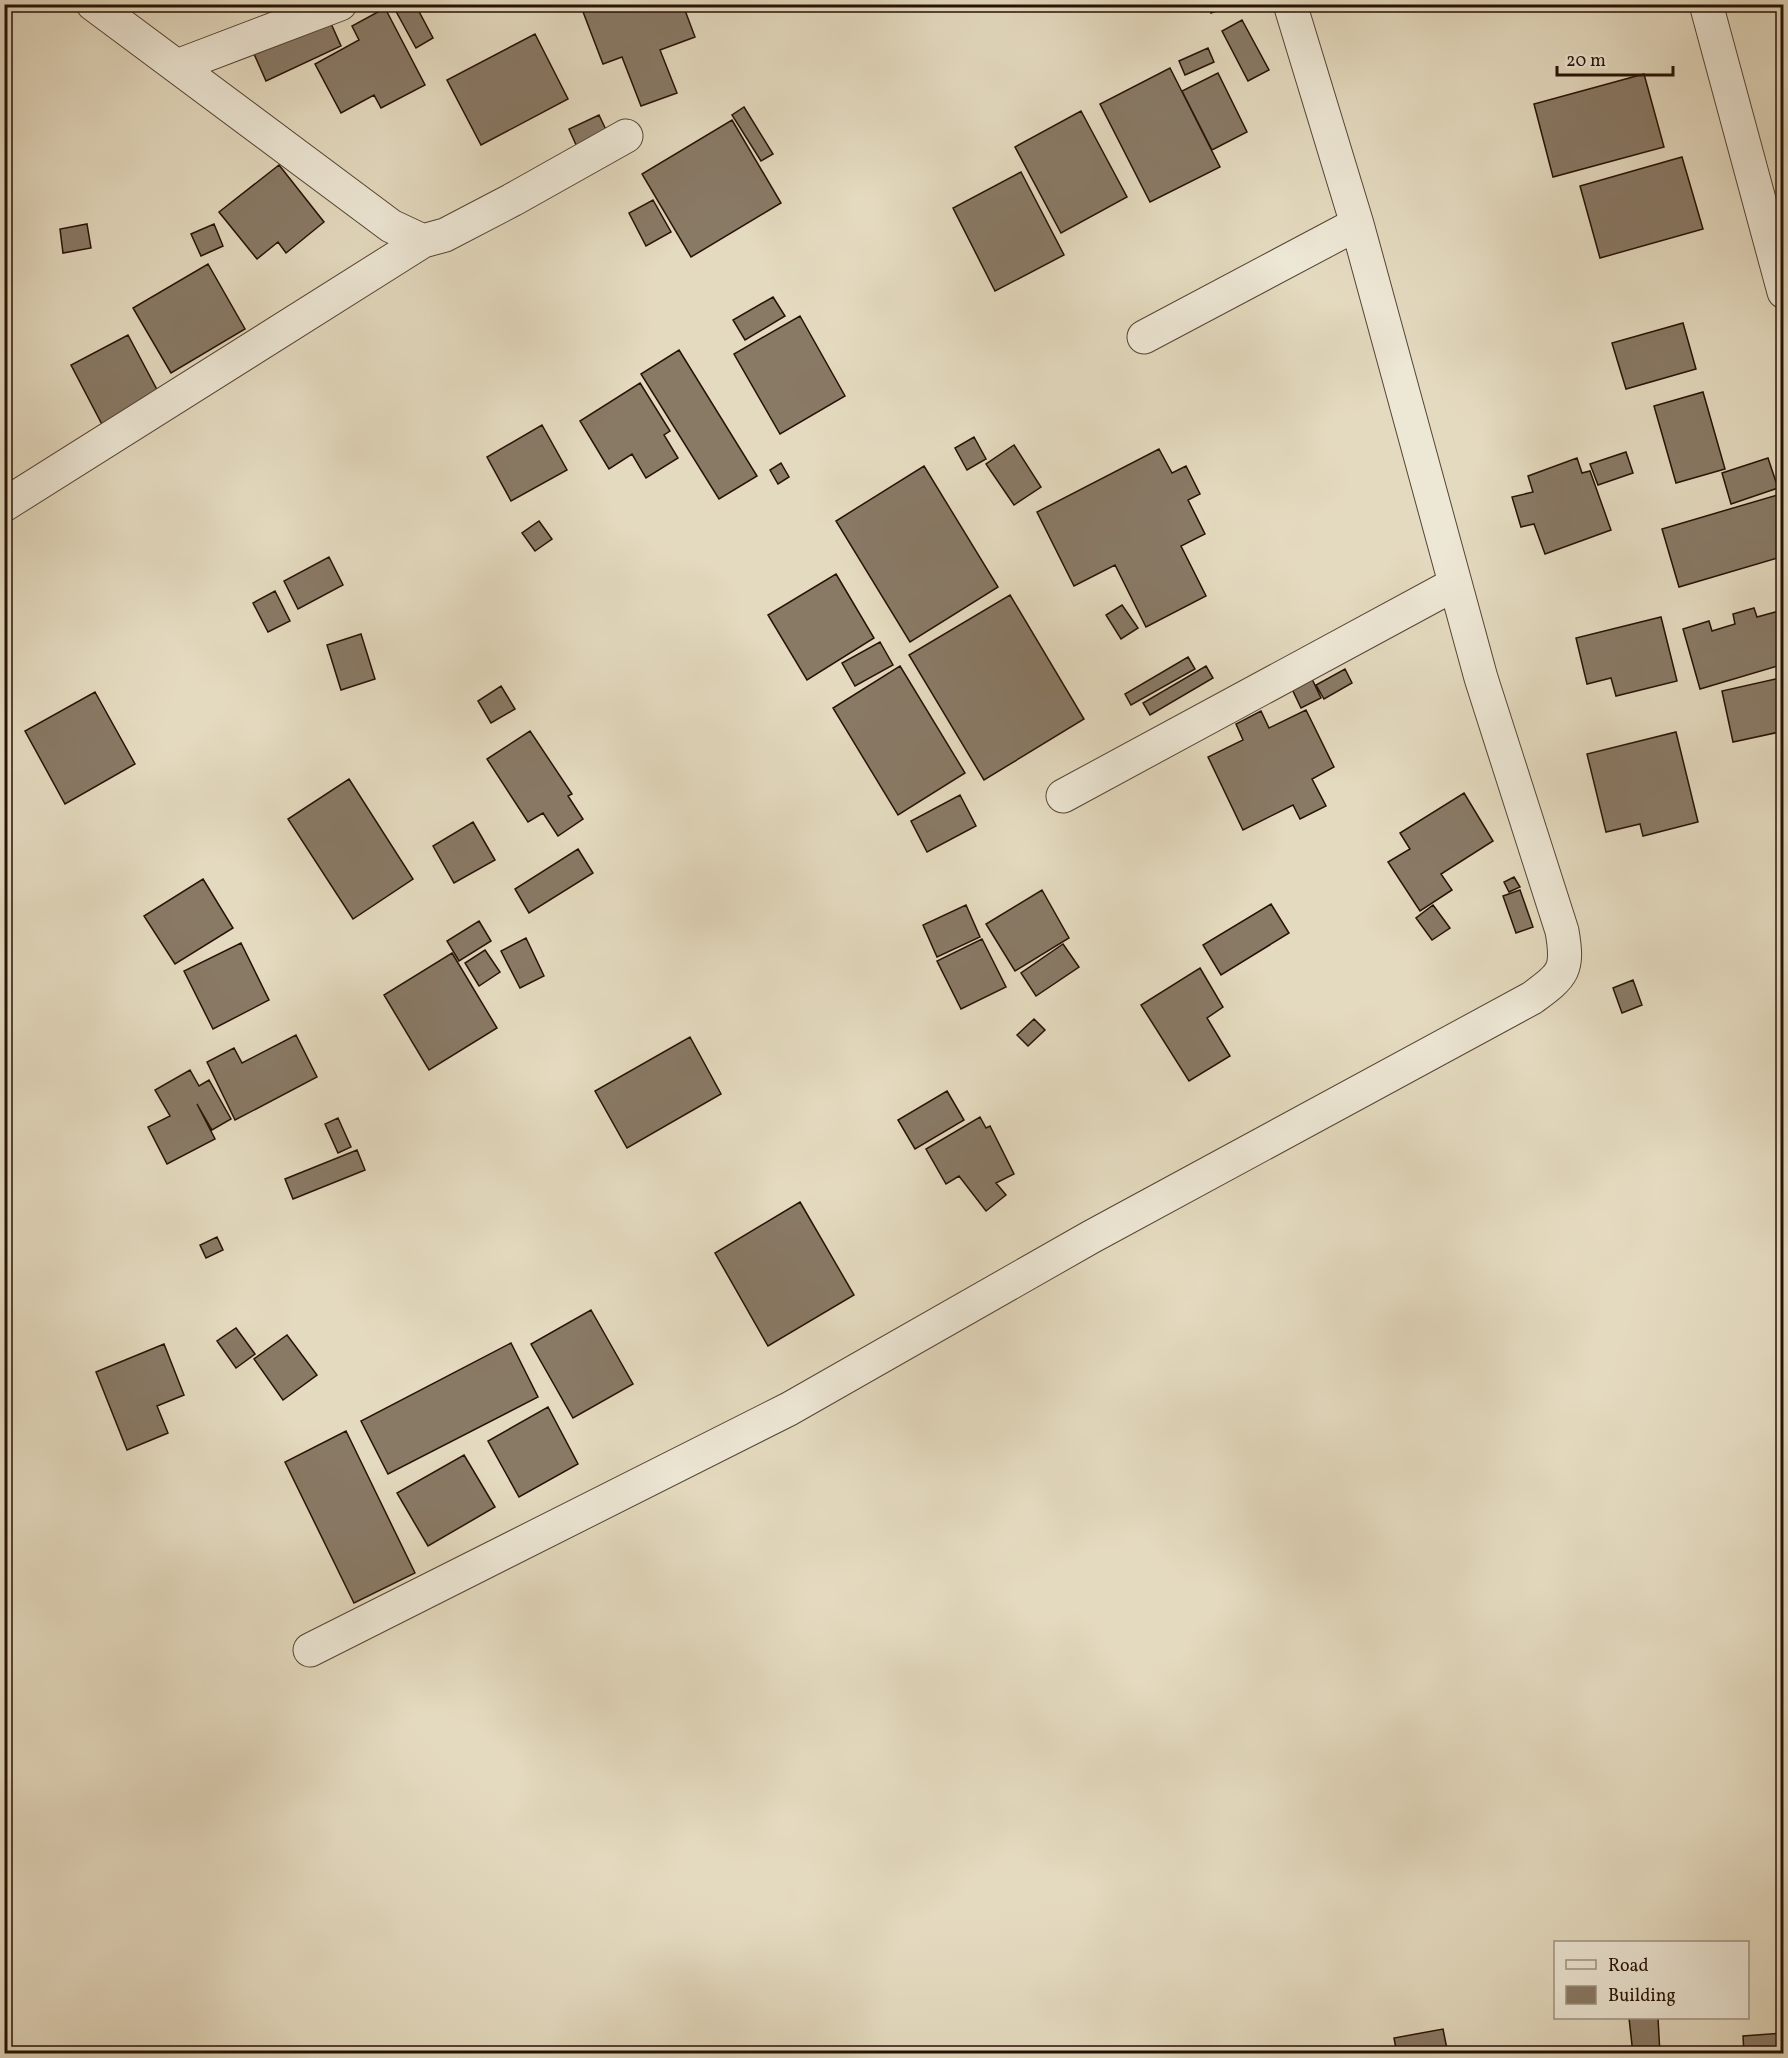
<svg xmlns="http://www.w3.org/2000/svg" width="1788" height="2058" font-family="Vollkorn,serif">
	<rect width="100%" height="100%" fill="#e4dabf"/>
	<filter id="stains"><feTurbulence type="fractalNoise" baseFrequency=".00333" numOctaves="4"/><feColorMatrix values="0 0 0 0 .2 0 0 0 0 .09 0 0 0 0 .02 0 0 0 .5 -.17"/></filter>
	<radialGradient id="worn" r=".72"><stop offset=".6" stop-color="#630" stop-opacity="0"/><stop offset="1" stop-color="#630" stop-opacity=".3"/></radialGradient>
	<path fill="#897a66" stroke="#271206" stroke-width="1.5" d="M392 4H415L433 38 416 48Z
		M580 4H667L669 11 683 5 695 37 660 50 677 93 641 106 622 57 603 64Z
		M1208 4H1235L1211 13Z
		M385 8 425 85 381 108 374 95 341 113 315 64 359 40 352 26Z
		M329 19 341 46 266 81 254 54Z
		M1242 20 1269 70 1248 81 1222 31Z
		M535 34 568 99 481 145 447 80Z
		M1208 48 1214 62 1185 75 1179 61Z
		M1170 68 1220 167 1150 202 1100 104Z
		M1218 73 1247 132 1212 150 1182 91Z
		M1644 74 1664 147 1553 177 1534 104Z
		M744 107 773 154 761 161 732 115Z
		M1081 111 1127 197 1061 233 1015 147Z
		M599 115 607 132 577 147 569 129Z
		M732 120 781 203 691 257 642 174Z
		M1682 157 1703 229 1600 258 1580 186Z
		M279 165 324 222 286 253 278 242 257 259 219 212Z
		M1021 172 1064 255 995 291 953 208Z
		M653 200 671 232 646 246 629 213Z
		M87 224 91 248 63 253 60 229Z
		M214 224 223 246 201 256 191 234Z
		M208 264 245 329 171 373 133 308Z
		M773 297 785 316 745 340 733 320Z
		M800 316 845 396 780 434 734 354Z
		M1683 323 1696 369 1626 389 1612 343Z
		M128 335 163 401 106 432 71 365Z
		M679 350 757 476 719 499 641 374Z
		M640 383 670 431 664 435 678 458 646 478 632 454 609 469 580 421Z
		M1703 392 1725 469 1676 483 1654 406Z
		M542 425 567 470 511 501 487 457Z
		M974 437 986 459 967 470 955 448Z
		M1014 445 1041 487 1014 505 986 464Z
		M1159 449 1172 473 1186 466 1200 494 1188 500 1205 534 1181 546 1206 596 1146 627 1115 565 1074 586 1037 512Z
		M1626 452 1633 473 1598 485 1590 464Z
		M1577 458 1582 473 1590 471 1611 530 1545 554 1534 524 1521 527 1512 497 1533 492 1528 476Z
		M1768 458 1778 488 1731 504 1722 473Z
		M781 463 789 477 778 484 770 470Z
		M924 466 998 587 910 642 836 521Z
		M1784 493V556L1679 587 1662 529Z
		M539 521 552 539 535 551 522 533Z
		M329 557 343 585 298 609 284 581Z
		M836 574 874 638 807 680 768 615Z
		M275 591 290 621 268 632 253 603Z
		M1010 595 1084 719 984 780 909 655Z
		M1784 601V664L1700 689 1683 629 1709 621 1712 631 1735 624 1733 614 1754 608 1757 617 1779 611 1777 603Z
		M1122 605 1138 628 1121 639 1106 615Z
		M1661 617 1677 681 1616 696 1611 678 1587 684 1576 638Z
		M4 634 11 652 4 654Z
		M361 634 375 679 341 690 327 645Z
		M880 642 893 665 855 686 842 663Z
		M1188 657 1195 669 1131 705 1125 694Z
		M900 666 965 773 898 815 833 708Z
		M1206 666 1213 678 1150 715 1143 703Z
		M1345 669 1352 683 1324 699 1316 685Z
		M1784 677V731L1733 742 1722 691Z
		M1312 679 1321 698 1301 708 1292 689Z
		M501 686 515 709 491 723 478 701Z
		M95 692 135 764 65 804 25 731Z
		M1306 710 1334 767 1312 779 1326 806 1300 819 1293 805 1243 830 1208 757 1243 740 1236 724 1261 711 1269 728Z
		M530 731 572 794 568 796 583 819 558 836 543 813 528 822 487 759Z
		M1676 732 1698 822 1643 836 1640 824 1606 832 1587 754Z
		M349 779 413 879 353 919 288 819Z
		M1464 793 1493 841 1441 874 1452 890 1420 911 1388 862 1410 849 1400 833Z
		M960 795 976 826 927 852 911 821Z
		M473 822 495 860 454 883 433 846Z
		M578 849 593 873 529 913 515 889Z
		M1514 877 1520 887 1509 892 1504 882Z
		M203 879 233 928 175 964 144 916Z
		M1042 890 1069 938 1015 971 986 924Z
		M1520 890 1533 927 1516 933 1503 896Z
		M1271 904 1289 933 1221 975 1203 945Z
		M966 905 980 937 937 957 923 925Z
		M1433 905 1450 928 1432 940 1416 918Z
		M479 921 491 941 459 961 447 941Z
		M526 938 544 976 520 988 501 951Z
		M982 939 1006 987 961 1009 937 961Z
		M241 943 269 1000 213 1029 184 971Z
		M1063 944 1079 967 1036 996 1021 973Z
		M485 950 500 972 479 986 465 963Z
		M452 953 497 1028 429 1070 384 995Z
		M1200 968 1223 1007 1207 1018 1230 1056 1189 1081 1141 1005Z
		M1633 980 1642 1005 1622 1013 1613 988Z
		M1034 1019 1045 1030 1028 1046 1017 1035Z
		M296 1035 317 1077 235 1120 207 1062 234 1048 242 1063Z
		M690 1037 721 1094 627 1148 595 1091Z
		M190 1070 199 1086 209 1080 231 1119 212 1130 197 1104 215 1139 167 1164 148 1127 170 1116 155 1090Z
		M947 1091 964 1120 915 1149 898 1120Z
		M980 1117 986 1128 990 1126 1014 1174 996 1183 1006 1195 986 1211 959 1176 946 1184 926 1149Z
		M338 1118 351 1147 338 1153 325 1124Z
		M357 1150 365 1170 293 1199 285 1179Z
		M800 1202 854 1295 768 1346 715 1253Z
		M217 1237 223 1250 206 1258 200 1245Z
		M591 1310 633 1384 573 1418 531 1344Z
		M236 1328 255 1354 236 1368 217 1341Z
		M287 1335 317 1375 283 1400 254 1359Z
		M511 1343 538 1397 388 1474 361 1421Z
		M164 1344 184 1395 157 1406 168 1433 127 1450 96 1372Z
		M548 1407 578 1464 519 1497 488 1441Z
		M346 1431 415 1573 354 1603 285 1462Z
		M464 1455 495 1507 428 1546 397 1493Z
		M1629 2018H1658L1660 2054H1633Z
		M1443 2029 1448 2054H1397L1394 2038Z
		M1784 2033V2054H1744L1743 2036Z"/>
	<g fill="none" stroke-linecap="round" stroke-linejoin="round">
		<g stroke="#564434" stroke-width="35">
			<path id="minor" d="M93 4 391 226 423 241 445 235 512 200 626 136
				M1706 4 1784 292
				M177 66 340 4
				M1144 337 1357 224
				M4 505 423 241
				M1063 796 1455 584
				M310 1650 789 1409 1091 1237 1532 998C1563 975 1569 971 1562 931L1481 678 1357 224 1290 4"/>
		</g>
		<use href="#minor" stroke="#ede7d5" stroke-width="33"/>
	</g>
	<rect width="1788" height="2058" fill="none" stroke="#e4dabf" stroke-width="24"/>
	<rect x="6" y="6" width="1776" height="2046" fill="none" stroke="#271206" stroke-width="3"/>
	<rect x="12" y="12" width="1764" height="2034" fill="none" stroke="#271206" stroke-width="1.5"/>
	<rect x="1554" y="1941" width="195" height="78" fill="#ede7d5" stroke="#9e9282" stroke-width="1.5"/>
	<rect x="1566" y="1960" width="30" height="9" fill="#ede7d5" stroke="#9e9282" stroke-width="1.5"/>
	<text x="1608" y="1971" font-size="18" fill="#271206">Road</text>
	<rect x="1566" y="1986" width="30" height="18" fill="#897a66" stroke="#9e9282" stroke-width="1.5"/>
	<text x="1608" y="2001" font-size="18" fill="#271206">Building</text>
	<path d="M1557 66v9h116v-9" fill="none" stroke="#271206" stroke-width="3"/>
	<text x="1566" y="66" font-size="18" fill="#271206" stroke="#ede7d5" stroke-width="4.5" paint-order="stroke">20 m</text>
	<rect width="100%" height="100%" filter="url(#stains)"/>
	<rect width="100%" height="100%" fill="url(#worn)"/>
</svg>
